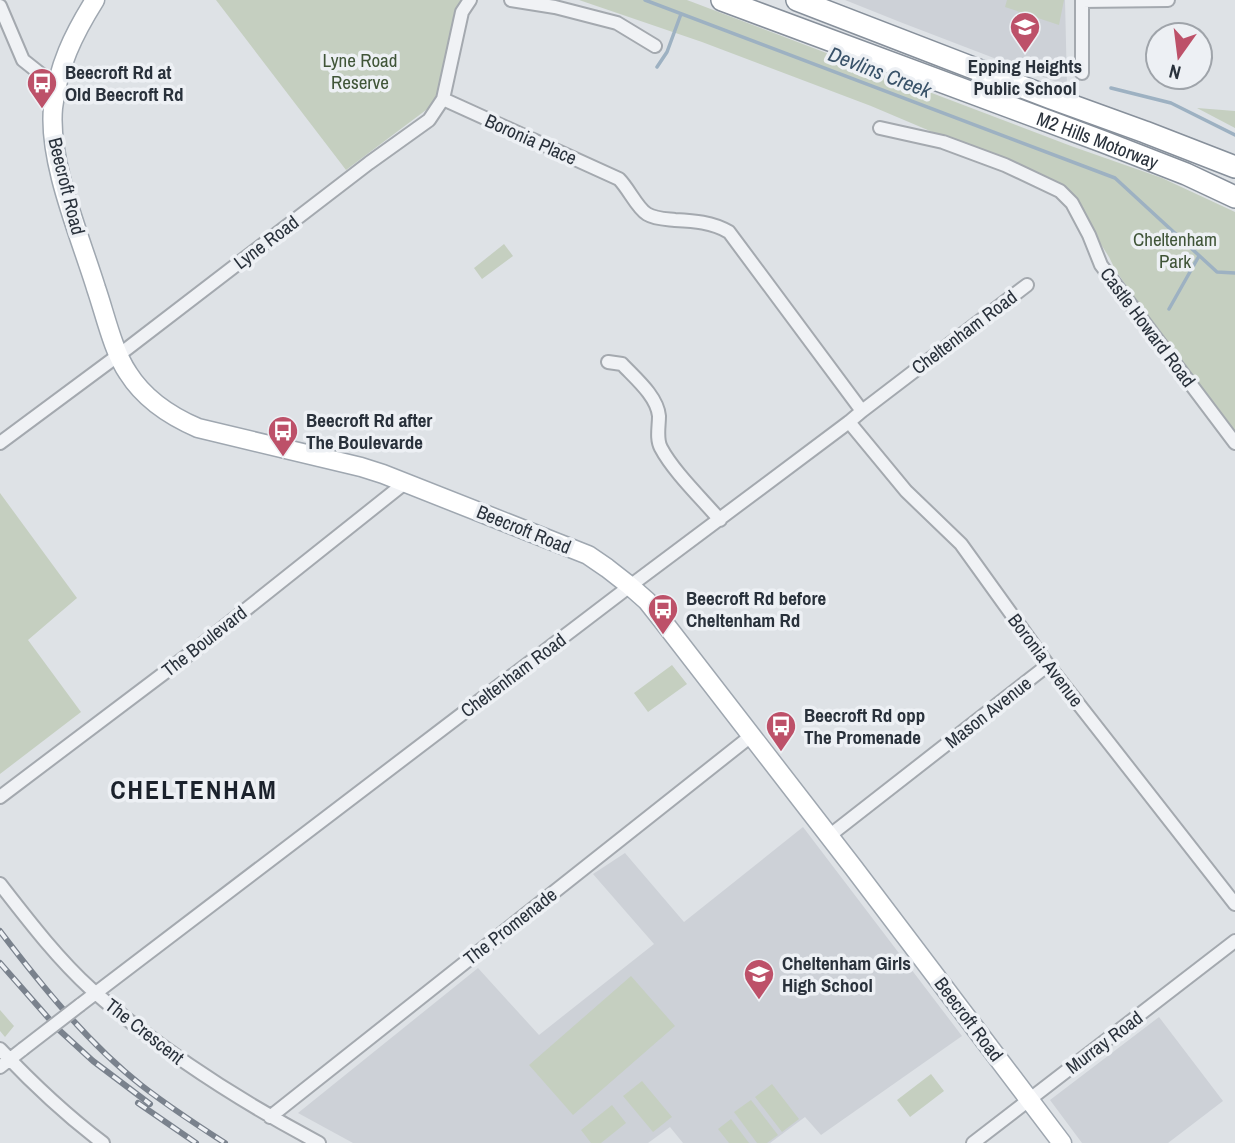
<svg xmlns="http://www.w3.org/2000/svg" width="1235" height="1143" font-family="'Archivo Narrow',sans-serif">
	<rect width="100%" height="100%" fill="#dee2e6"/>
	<path fill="#cdd1d7" d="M845 0H1065L1067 86 900 22Z
		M803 827 962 1036 821 1135 805 1117 770 1143H683L670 1127 648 1143H353L298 1113 478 968 539 1035 654 944 593 874 625 853 684 922Z
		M1159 1017 1223 1101 1168 1143H1082L1050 1100Z"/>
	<path fill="#c5cfc0" d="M216 0H472L434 104 346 170Z
		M579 0H687L1071 146 1162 178 1235 212V439L1116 271 1109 257 1065 188 871 106 702 42Z
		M1007 0H1064L1059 25 1005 7Z
		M1197 108 1235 111V128Z
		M504 244 513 256 482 279 474 268Z
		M0 493 77 598 28 640 81 712 0 774Z
		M672 665 687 684 648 712 634 693Z
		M631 976 675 1026 573 1115 529 1065Z
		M0 1010 14 1026 5 1037 0 1031Z
		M931 1074 944 1091 910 1117 897 1100Z
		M642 1081 672 1117 653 1132 623 1096Z
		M772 1084 799 1119 782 1132 755 1097Z
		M751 1100 778 1135 767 1143H757L734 1112Z
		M612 1105 626 1123 601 1143H591L581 1130Z
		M731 1119 749 1143H729L718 1129Z"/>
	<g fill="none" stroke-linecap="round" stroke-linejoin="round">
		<path stroke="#9db1c2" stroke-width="3.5" d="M645 0 1115 178 1217 272 1235 273
			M657 67 667 52 681 14
			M1111 88 1171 103 1235 135
			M1169 309 1199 256"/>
		<g stroke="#a4a9af" stroke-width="16">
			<path id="street" d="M511 0 555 7 617 23 655 46
				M1082 0V73
				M1082 1 1168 0
				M0 6 23 60 57 87
				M443 99 619 179C629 189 637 208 647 214 655 219 666 219 675 220 694 221 712 222 729 232L862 411
				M880 128 943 142 1005 165 1060 191 1072 203 1089 235 1101 265 1235 443
				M608 362 622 364C635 378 657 396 659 416 659 427 656 439 661 448 673 471 702 499 720 520
				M849 422 906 491 961 544 1048 665 1235 904
				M0 443 128 348 369 163 429 120 443 99 462 12 470 0
				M0 797 200 646 406 482
				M829 836 1048 665
				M0 884C28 920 57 958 91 989 160 1050 238 1100 319 1143
				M80 1005 630 586 849 422 862 411 1027 285
				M0 1049C32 1083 66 1115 103 1143
				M0 1067 23 1049
				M270 1117 751 736
				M973 1143 1235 941"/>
		</g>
		<g stroke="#9fa7b0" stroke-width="21">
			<path id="primary" d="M95 0C73 35 58 66 53 108 48 162 80 236 96 288 105 314 113 351 128 373 145 400 170 416 198 428L361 467 383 474 588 555 607 568 630 586 647 601 662 620 853 867 1062 1143"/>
		</g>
		<g stroke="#87909b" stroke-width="24">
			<g id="highway">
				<path id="s1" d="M722 0 1104 142 1186 174 1235 197"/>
				<path d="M797 0 1051 98 1145 132 1235 167"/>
			</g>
		</g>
		<use href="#street" stroke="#f0f2f5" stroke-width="12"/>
		<use href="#primary" stroke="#fff" stroke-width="18"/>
		<use href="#highway" stroke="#fff" stroke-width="21"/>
		<g stroke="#7a828d" stroke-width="6">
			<path id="rail" d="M0 931C41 985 88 1043 141 1085 168 1106 197 1125 225 1143
				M0 963 58 1029 93 1061 150 1104
				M138 1103 196 1143"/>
		</g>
		<use href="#rail" stroke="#edf0f4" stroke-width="3.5" stroke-dasharray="10" stroke-linecap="butt"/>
		<g stroke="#a4a9af" stroke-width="16" stroke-linecap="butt">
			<path id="street-bridge" d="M23 1049 80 1005"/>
		</g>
		<use href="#street-bridge" stroke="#f0f2f5" stroke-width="12"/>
	</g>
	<defs>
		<g id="school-pin" transform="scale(1.575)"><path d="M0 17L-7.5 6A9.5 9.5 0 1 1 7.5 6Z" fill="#bd5169" stroke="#edf0f4"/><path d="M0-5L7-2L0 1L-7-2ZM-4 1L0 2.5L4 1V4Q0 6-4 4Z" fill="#fff"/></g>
		<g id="bus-pin" transform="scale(1.575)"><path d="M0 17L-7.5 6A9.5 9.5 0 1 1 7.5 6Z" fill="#bd5169" stroke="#edf0f4"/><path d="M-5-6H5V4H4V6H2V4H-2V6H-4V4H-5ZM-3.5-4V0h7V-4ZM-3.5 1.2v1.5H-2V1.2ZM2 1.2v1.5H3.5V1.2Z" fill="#fff"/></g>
	</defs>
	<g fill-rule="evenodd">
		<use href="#school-pin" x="1025" y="27"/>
		<use href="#bus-pin" x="42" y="83"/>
		<use href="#bus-pin" x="283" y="431"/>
		<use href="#bus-pin" x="663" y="609"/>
		<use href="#bus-pin" x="781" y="726"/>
		<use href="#school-pin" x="759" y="974"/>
	</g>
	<g text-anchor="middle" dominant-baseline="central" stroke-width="7" stroke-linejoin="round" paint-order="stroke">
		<g font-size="19" fill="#405538" stroke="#edf0f4">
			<text x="360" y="60">Lyne Road<tspan x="360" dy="22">Reserve</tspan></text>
			<text x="1175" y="239">Cheltenham<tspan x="1175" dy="22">Park</tspan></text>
		</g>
		<g font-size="19" font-weight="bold" fill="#29313b" stroke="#edf0f4" text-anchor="start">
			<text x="1025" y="66" text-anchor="middle">Epping Heights<tspan x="1025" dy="22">Public School</tspan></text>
			<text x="65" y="72">Beecroft Rd at<tspan x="65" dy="22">Old Beecroft Rd</tspan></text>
			<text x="306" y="420">Beecroft Rd after<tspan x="306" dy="22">The Boulevarde</tspan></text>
			<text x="686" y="598">Beecroft Rd before<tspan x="686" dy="22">Cheltenham Rd</tspan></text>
			<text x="804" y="715">Beecroft Rd opp<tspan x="804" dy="22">The Promenade</tspan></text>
			<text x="782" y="963">Cheltenham Girls<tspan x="782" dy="22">High School</tspan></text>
		</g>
		<g font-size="19" fill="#29313b" stroke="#edf0f4">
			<text transform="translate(531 139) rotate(24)">Boronia Place</text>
			<text stroke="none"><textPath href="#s1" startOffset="401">M2 Hills Motorway</textPath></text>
			<text transform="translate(67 186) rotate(76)">Beecroft Road</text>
			<text transform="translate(266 242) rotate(-37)">Lyne Road</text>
			<text transform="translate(1148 327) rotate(53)">Castle Howard Road</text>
			<text transform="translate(964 332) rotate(-37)">Cheltenham Road</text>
			<text transform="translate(524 529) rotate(22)">Beecroft Road</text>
			<text transform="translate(204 641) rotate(-38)">The Boulevard</text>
			<text transform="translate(1046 660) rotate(53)">Boronia Avenue</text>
			<text transform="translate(513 675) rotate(-37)">Cheltenham Road</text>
			<text transform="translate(988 712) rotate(-38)">Mason Avenue</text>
			<text transform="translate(510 926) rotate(-38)">The Promenade</text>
			<text transform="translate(969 1019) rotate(53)">Beecroft Road</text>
			<text transform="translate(145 1031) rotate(38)">The Crescent</text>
			<text transform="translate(1104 1042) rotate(-37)">Murray Road</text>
		</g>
		<g font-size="21" font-style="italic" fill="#395269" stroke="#edf0f4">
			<text transform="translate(880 72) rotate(21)">Devlins Creek</text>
		</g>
		<g font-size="26" font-weight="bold" letter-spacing="2" fill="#1b222c" stroke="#edf0f4">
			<text x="194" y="789">CHELTENHAM</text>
		</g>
	</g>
	<g transform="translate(1179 56) rotate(194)"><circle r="33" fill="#edf0f4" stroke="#9fa4aa" stroke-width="2"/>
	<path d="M0-5L12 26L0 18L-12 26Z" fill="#bd5169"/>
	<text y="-10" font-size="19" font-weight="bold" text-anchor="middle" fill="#29313b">N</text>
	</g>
</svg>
